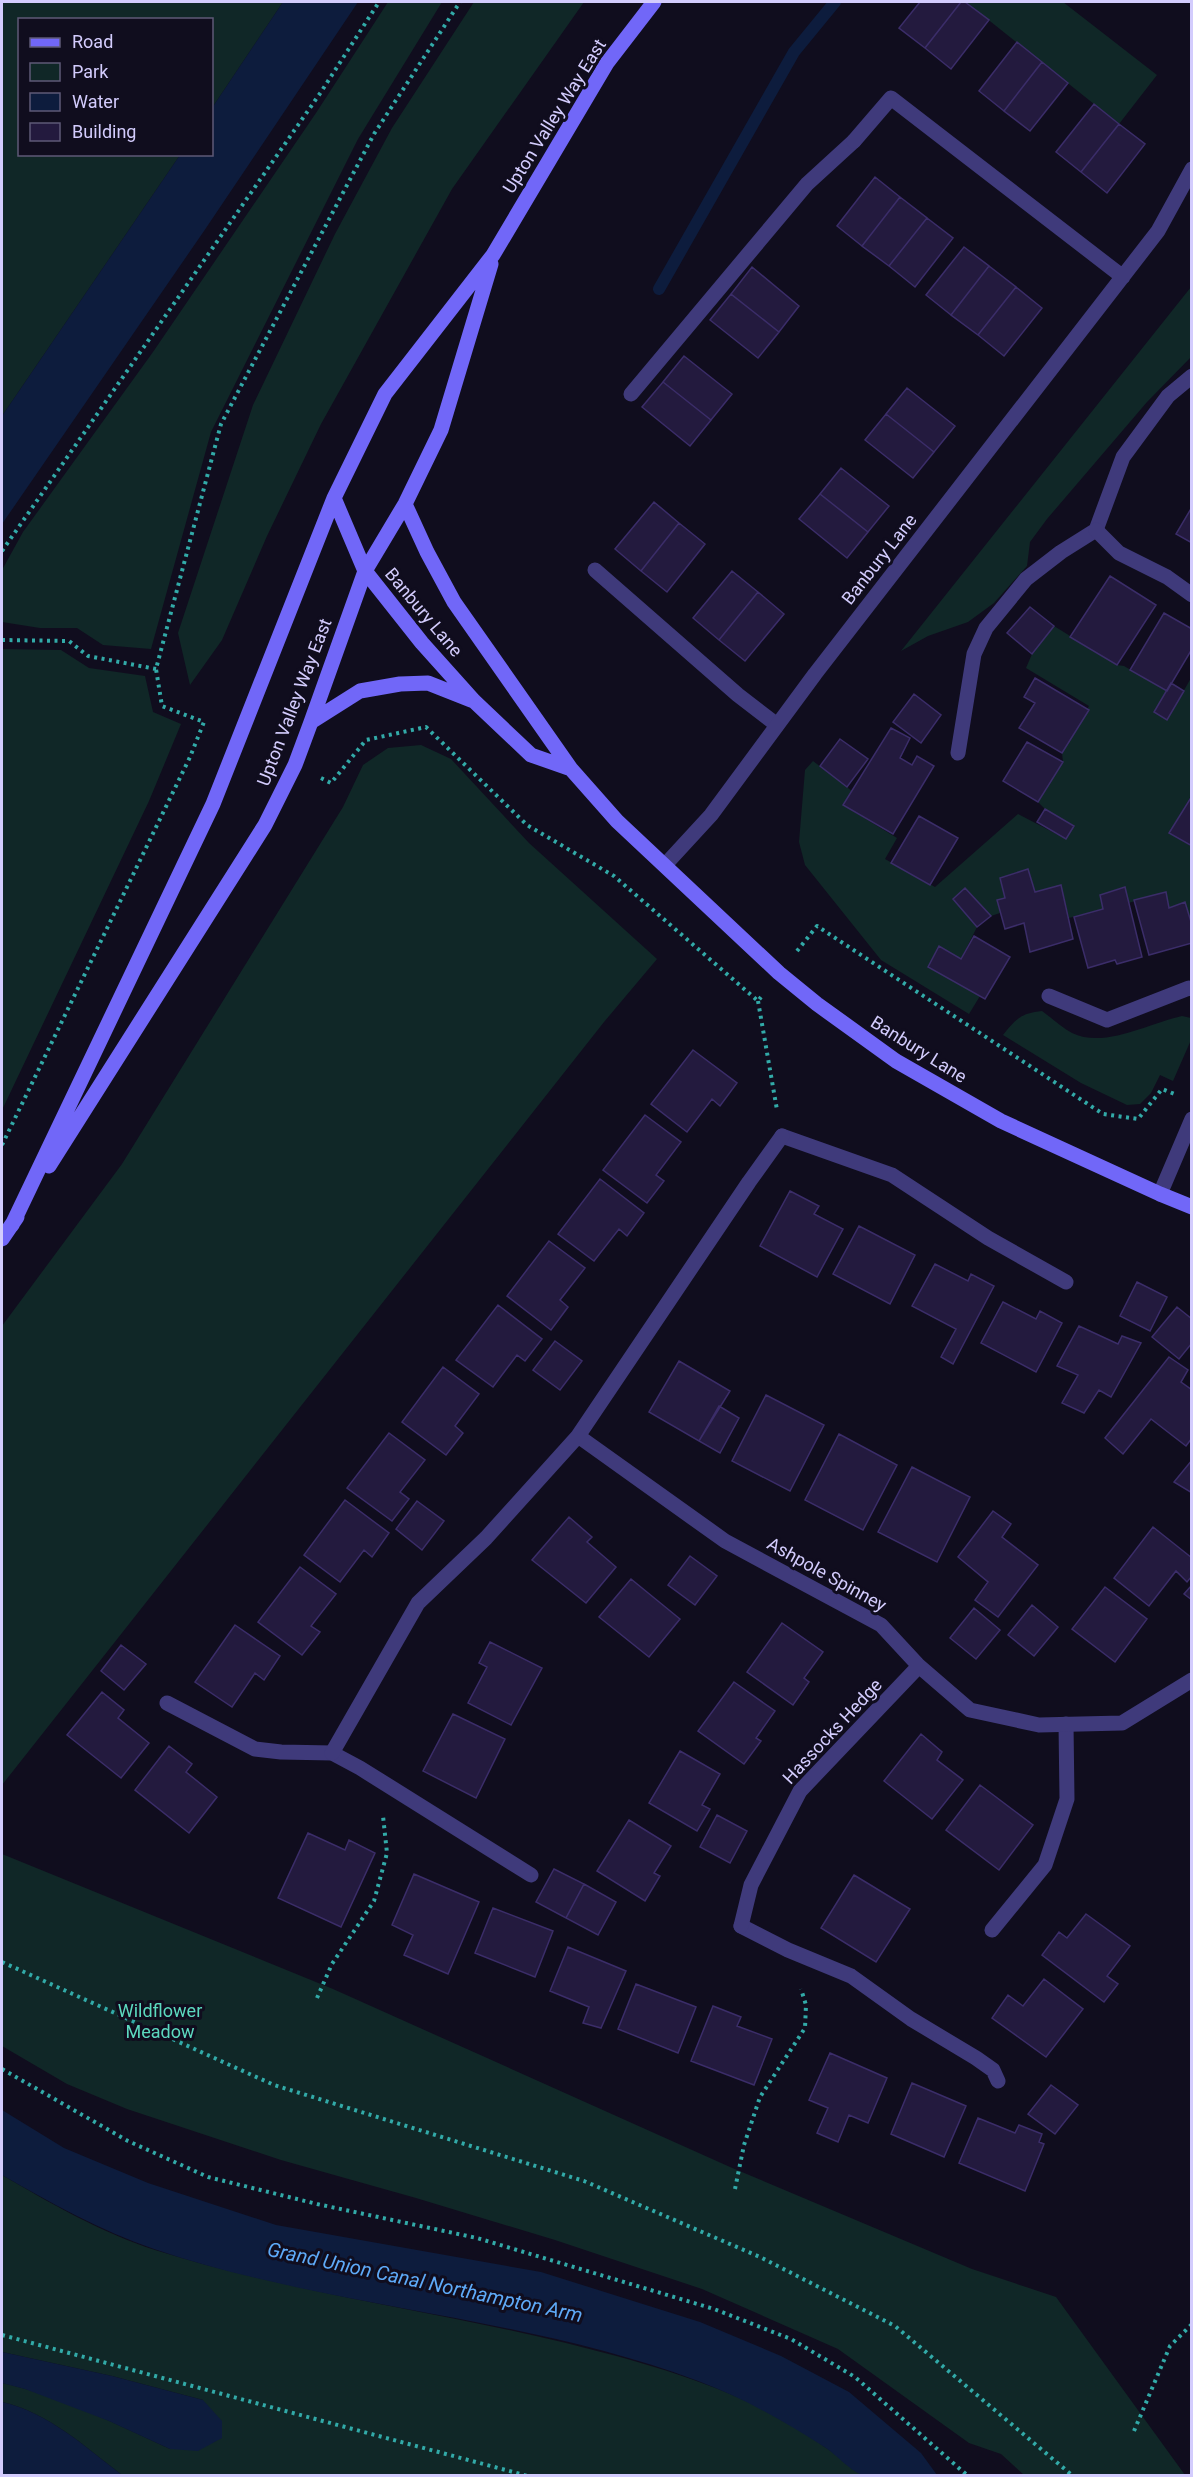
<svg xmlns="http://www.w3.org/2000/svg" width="1193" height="2477" font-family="Roboto,sans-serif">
	<rect width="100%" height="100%" fill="#100d1e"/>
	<path fill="#102727" d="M2 2H283L212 108V20H20V154L180 155 2 416Z
		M388 2H442L358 139 211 432 151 649 103 645 77 628H40L2 622V570L23 532 153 352 316 113Z
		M474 2H584L452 189 321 424 267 536 222 640 190 685 178 633 253 405 335 234 392 128Z
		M966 2H1063L1157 75 1119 124Z
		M1191 287V357L1147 402 1047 519 1030 542 1027 566 994 603 968 622 928 636 901 651Z
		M1054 626 1117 665 1124 666 1167 691 1154 712 1167 720 1191 678V796L1169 833 1191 846V924L1185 902 1169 908 1166 893 1128 903 1124 887 1100 895 1103 909 1069 918 1061 885 1035 892 1028 869 1000 878 1005 898 997 900 1000 913 991 916 965 888 953 899 977 927 961 959 939 946 928 966 980 996 969 1014 881 960 805 865 799 842 805 770 813 761 852 791 843 805 897 838 885 859 935 887 1018 814 1066 839 1074 826 1045 809 1038 802 1063 762 1062 753 1089 706 1026 668 1032 654Z
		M2 649 61 650 89 668 145 676 153 712 181 724 149 801 2 1110Z
		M421 745 451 759 529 843 657 959 604 1022 2 1785V1326L122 1164 343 807 363 765 388 748Z
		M1042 1011C1052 1018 1062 1028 1072 1033 1104 1049 1150 1023 1182 1016L1191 1018V1040L1173 1081 1160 1075 1151 1093 1140 1104 1127 1105 1081 1083 1003 1035C1016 1019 1021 1013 1042 1011Z
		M2 1854 333 1989 730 2167 972 2269 1056 2297 1185 2475H1024L1001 2454 969 2443 838 2349 702 2289 555 2240 416 2198 281 2160 127 2109 67 2084 2 2046Z
		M2 2175C50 2203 102 2233 155 2250 289 2292 429 2310 566 2343 634 2360 704 2379 767 2411 801 2429 833 2452 863 2475H122C84 2446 49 2413 2 2402V2383C60 2396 116 2424 170 2449L203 2400 112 2376 2 2352Z"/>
	<path fill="#0d1c3d" d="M283 2H358L204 231 2 524V416L180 155 212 154V108Z
		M2 2110 64 2148 148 2183 276 2225 541 2272 700 2322 781 2356 849 2392 921 2453 937 2475C924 2476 871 2477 862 2475 849 2470 838 2456 826 2448 785 2422 744 2398 698 2381 523 2315 331 2309 154 2249 101 2231 51 2203 2 2175Z
		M2 2352 112 2376 203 2400 222 2421V2438L198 2451 170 2449 109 2421 25 2389 2 2383Z
		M2 2402C49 2413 84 2446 122 2475H2Z"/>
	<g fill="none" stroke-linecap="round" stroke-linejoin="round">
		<path stroke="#0d1c3d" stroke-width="12" d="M659 289 794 52 835 2"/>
	</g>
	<path fill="#231a3e" stroke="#3b2d69" stroke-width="1.5" d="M920 2H961L925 48 899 28Z
		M961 2H965L989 20 951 69 925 48Z
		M1017 42 1042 62 1004 111 979 91Z
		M1042 62 1068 83 1030 131 1004 111Z
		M1094 104 1119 124 1081 172 1056 152Z
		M1119 124 1145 144 1107 193 1081 172Z
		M875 177 900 197 862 246 837 226Z
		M900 197 927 218 889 266 862 246Z
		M927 218 953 238 915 287 889 266Z
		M964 247 989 266 951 315 926 295Z
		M989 266 1016 287 978 335 951 315Z
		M752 267 799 306 779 332 731 294Z
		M1016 287 1042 308 1004 356 978 335Z
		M731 294 779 332 758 358 710 320Z
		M684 356 732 394 711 420 663 382Z
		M663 382 711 420 690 446 642 407Z
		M907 388 955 426 934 452 886 414Z
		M886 414 934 452 913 478 865 440Z
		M841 468 889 506 868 532 820 494Z
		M820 494 868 532 847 558 799 519Z
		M654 502 679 523 641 571 615 549Z
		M1192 507V543L1176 534Z
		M679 523 705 544 667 592 641 571Z
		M732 571 758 592 719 640 693 618Z
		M1110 576 1156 605 1117 665 1070 637Z
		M758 592 784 614 745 661 719 640Z
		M1030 607 1054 626 1032 654 1007 633Z
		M1164 613 1192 629V649L1167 691 1130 670Z
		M1035 678 1089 710 1062 753 1019 728 1035 703 1024 697Z
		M1171 683 1184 691 1167 720 1154 712Z
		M914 694 941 715 921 743 893 722Z
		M891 728 910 738 900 758 912 765 917 756 934 766 893 834 843 805Z
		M840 739 868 759 847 787 820 766Z
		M1027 742 1063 762 1038 802 1003 781Z
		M1192 796V846L1169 833Z
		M1045 809 1074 826 1066 839 1037 822Z
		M919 816 958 838 930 885 891 863Z
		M1028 869 1035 892 1061 885 1073 939 1030 952 1024 923 1005 929 997 900 1005 898 1000 878Z
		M1125 887 1142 957 1117 964 1115 960 1088 968 1074 917 1103 909 1100 895Z
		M965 888 991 916 977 927 953 899Z
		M1166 892 1169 908 1185 902 1192 925V943L1149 955 1134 900Z
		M974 936 1010 957 985 999 928 967 939 946 961 959Z
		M693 1050 737 1083 720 1106 712 1099 687 1132 651 1104Z
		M645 1115 681 1142 656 1175 664 1181 647 1203 603 1170Z
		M600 1179 644 1213 627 1236 619 1229 594 1261 558 1234Z
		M790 1191 819 1206 814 1214 843 1229 817 1277 760 1246Z
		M859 1226 915 1255 890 1304 833 1274Z
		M549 1241 585 1268 560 1300 568 1307 551 1330 507 1296Z
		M935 1264 968 1281 971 1274 994 1286 953 1364 941 1357 956 1329 912 1306Z
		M1137 1282 1167 1297 1150 1331 1120 1316Z
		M1003 1302 1036 1319 1040 1311 1062 1323 1036 1372 981 1343Z
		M498 1305 542 1339 525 1361 517 1355 493 1387 456 1360Z
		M1177 1307 1192 1319V1343L1179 1359 1152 1337Z
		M1079 1326 1118 1344 1122 1336 1141 1343 1111 1397 1099 1390 1084 1413 1062 1403 1078 1375 1057 1366Z
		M555 1341 582 1361 560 1390 533 1370Z
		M1169 1357 1188 1370 1181 1382 1192 1390V1438L1186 1446 1151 1419 1123 1454 1105 1438Z
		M679 1361 730 1391 699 1441 649 1412Z
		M443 1367 479 1394 455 1426 463 1433 446 1455 402 1422Z
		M766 1395 824 1425 790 1491 732 1461Z
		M719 1406 739 1418 720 1453 699 1441Z
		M389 1433 425 1460 400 1492 409 1499 392 1521 347 1488Z
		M839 1434 897 1465 863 1530 805 1500Z
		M1192 1460V1493L1174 1482Z
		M912 1467 970 1497 937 1562 878 1532Z
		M345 1500 389 1533 372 1557 364 1550 340 1582 304 1555Z
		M417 1501 444 1521 422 1550 396 1529Z
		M993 1511 1011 1524 1002 1537 1038 1565 998 1617 975 1600 988 1582 958 1557Z
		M569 1517 592 1537 587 1542 616 1567 586 1603 532 1560Z
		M1153 1527 1192 1558V1576L1187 1582 1176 1571 1149 1606 1114 1578Z
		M690 1556 717 1576 695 1605 668 1585Z
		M300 1567 336 1594 311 1626 320 1632 302 1655 258 1622Z
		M631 1579 680 1619 649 1657 599 1617Z
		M1192 1585V1600L1184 1594Z
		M1105 1587 1147 1619 1115 1662 1072 1629Z
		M1032 1605 1058 1627 1034 1656 1008 1635Z
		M974 1608 1000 1630 976 1659 950 1638Z
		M782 1623 823 1652 804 1678 809 1682 793 1705 747 1672Z
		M235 1625 280 1656 264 1680 255 1673 232 1707 195 1682Z
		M490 1642 542 1668 511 1725 468 1703 487 1667 479 1663Z
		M121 1645 146 1664 124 1690 101 1671Z
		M734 1682 775 1711 756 1738 761 1741 744 1764 698 1731Z
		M102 1692 124 1710 118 1718 149 1743 121 1778 67 1735Z
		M453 1714 505 1739 476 1798 423 1771Z
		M921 1734 942 1752 937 1760 963 1780 932 1819 884 1781Z
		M169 1746 192 1764 186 1772 217 1797 189 1833 135 1790Z
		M680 1751 720 1774 702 1805 710 1809 697 1831 649 1803Z
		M980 1785 1033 1825 999 1870 946 1830Z
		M717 1815 747 1831 730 1863 700 1847Z
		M629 1820 671 1846 654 1873 660 1876 645 1901 597 1871Z
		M308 1833 345 1850 349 1840 375 1853 341 1927 278 1898Z
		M554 1869 584 1884 566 1918 536 1902Z
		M414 1874 479 1902 448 1974 404 1955 413 1935 392 1925Z
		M854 1875 910 1909 876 1962 821 1928Z
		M584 1884 616 1902 598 1935 566 1918Z
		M493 1908 553 1931 535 1977 475 1953Z
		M1086 1914 1130 1946 1107 1976 1118 1984 1104 2002 1042 1955 1059 1932 1067 1938Z
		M568 1947 626 1971 601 2028 583 2023 589 2007 550 1991Z
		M1044 1979 1083 2009 1046 2057 992 2018 1008 1995 1023 2006Z
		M636 1984 696 2007 678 2053 618 2029Z
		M713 2006 741 2017 737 2026 772 2039 754 2085 691 2061Z
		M830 2053 887 2078 868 2123 849 2115 838 2142 817 2133 828 2108 809 2100Z
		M912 2083 966 2106 944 2157 891 2134Z
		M1051 2085 1078 2105 1055 2134 1028 2114Z
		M978 2118 1015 2133 1019 2125 1042 2134 1039 2142 1044 2144 1025 2191 959 2163Z"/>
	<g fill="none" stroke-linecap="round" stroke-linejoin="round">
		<path stroke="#32aaa8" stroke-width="4" stroke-dasharray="3 4.5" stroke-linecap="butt" d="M2 551 321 92 379 2
			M2 640 69 641 88 656 156 669
			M321 778 331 783 366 740 426 727 527 825 614 876 758 1001 761 997
			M797 951 817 926 1103 1114 1138 1119 1162 1089 1177 1095
			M758 1001 777 1110
			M2 1145 190 757 204 722 162 706 156 669 221 424 374 134 460 2
			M2 1962 274 2085 584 2181 760 2257 895 2326 1073 2476
			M317 1998 332 1964 374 1901 387 1853 383 1816
			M2 2069 128 2141 208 2177 317 2204 477 2238 714 2309 791 2339 855 2377 968 2476
			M735 2189 744 2145 760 2097 805 2028 806 2005 801 1989
			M2 2335 528 2476
			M1134 2431 1170 2346 1192 2324"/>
		<path stroke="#3f3a7b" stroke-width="15" d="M631 394 807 184 854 141
			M595 570 738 695 777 725
			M958 753 974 654 986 628 1026 579 1061 552 1096 530 1123 457 1168 396 1192 376
			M1049 996 1107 1020 1189 988 1192 989
			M782 1136 892 1175 988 1238 1066 1282
			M167 1703 255 1749 281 1752 332 1753 360 1768 531 1875
			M741 1926 788 1950 851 1976 911 2019 976 2058 993 2070 998 2081
			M992 1930 1045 1865 1067 1799 1066 1724"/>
		<path stroke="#3f3a7b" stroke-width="15" d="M854 141 891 98 1123 277
			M1096 530 1119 553 1167 577 1192 595
			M665 865 711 815 815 674 1158 231 1192 169
			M1160 1194 1192 1119
			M578 1436 725 1541 881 1625 919 1666 970 1710 1039 1725 1122 1723 1192 1680
			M332 1753 418 1603 486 1538 578 1436 749 1182 782 1136
			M741 1926 751 1885 800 1791 919 1666"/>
		<path stroke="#7167f8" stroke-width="15" d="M334 498 365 571 422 643 474 701 531 755 571 769
			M405 504 427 552 454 602 571 769 617 821 779 973 817 1004 896 1061 1001 1121 1160 1194 1192 1207
			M311 722 360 691 400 684 428 683 471 700
			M49 1166 265 825 295 765 311 722 365 571 405 504 441 430 491 264
			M12 1225 213 804 334 498 385 394 493 255 607 63 654 2
			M2 1239 17 1217"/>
	</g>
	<g text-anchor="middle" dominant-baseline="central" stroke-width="6" stroke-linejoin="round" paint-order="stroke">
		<g font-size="18" fill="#d3ccfd" stroke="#100d1e">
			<text transform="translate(554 116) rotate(-58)">Upton Valley Way East</text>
			<text transform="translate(879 559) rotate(-52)">Banbury Lane</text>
			<text transform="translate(424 612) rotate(50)">Banbury Lane</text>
			<text transform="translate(294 702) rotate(-69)">Upton Valley Way East</text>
			<text transform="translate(919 1049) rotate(32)">Banbury Lane</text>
			<text transform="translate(827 1574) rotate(29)">Ashpole Spinney</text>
			<text transform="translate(832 1731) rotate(-47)">Hassocks Hedge</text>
		</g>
		<g font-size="18" fill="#5cd9bf" stroke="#100d1e">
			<text x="160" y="2010">Wildflower<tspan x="160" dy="21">Meadow</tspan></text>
		</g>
		<g font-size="20" font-style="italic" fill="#5eaaf8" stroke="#100d1e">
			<text transform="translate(425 2282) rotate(12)">Grand Union Canal Northampton Arm</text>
		</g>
	</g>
	<rect width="1193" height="2477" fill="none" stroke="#d3ccfd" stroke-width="6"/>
	<rect x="18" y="18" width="195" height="138" fill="#100d1e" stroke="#5e5977" stroke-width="1.5"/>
	<rect x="30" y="38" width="30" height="9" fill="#7167f8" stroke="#5e5977" stroke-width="1.5"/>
	<text x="72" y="48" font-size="18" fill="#d3ccfd">Road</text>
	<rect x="30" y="63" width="30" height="18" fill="#102727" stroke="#5e5977" stroke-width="1.5"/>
	<text x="72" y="78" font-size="18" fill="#d3ccfd">Park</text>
	<rect x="30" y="93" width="30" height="18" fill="#0d1c3d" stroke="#5e5977" stroke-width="1.5"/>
	<text x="72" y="108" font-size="18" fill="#d3ccfd">Water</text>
	<rect x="30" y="123" width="30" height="18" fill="#231a3e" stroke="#5e5977" stroke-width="1.5"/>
	<text x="72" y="138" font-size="18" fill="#d3ccfd">Building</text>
</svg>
